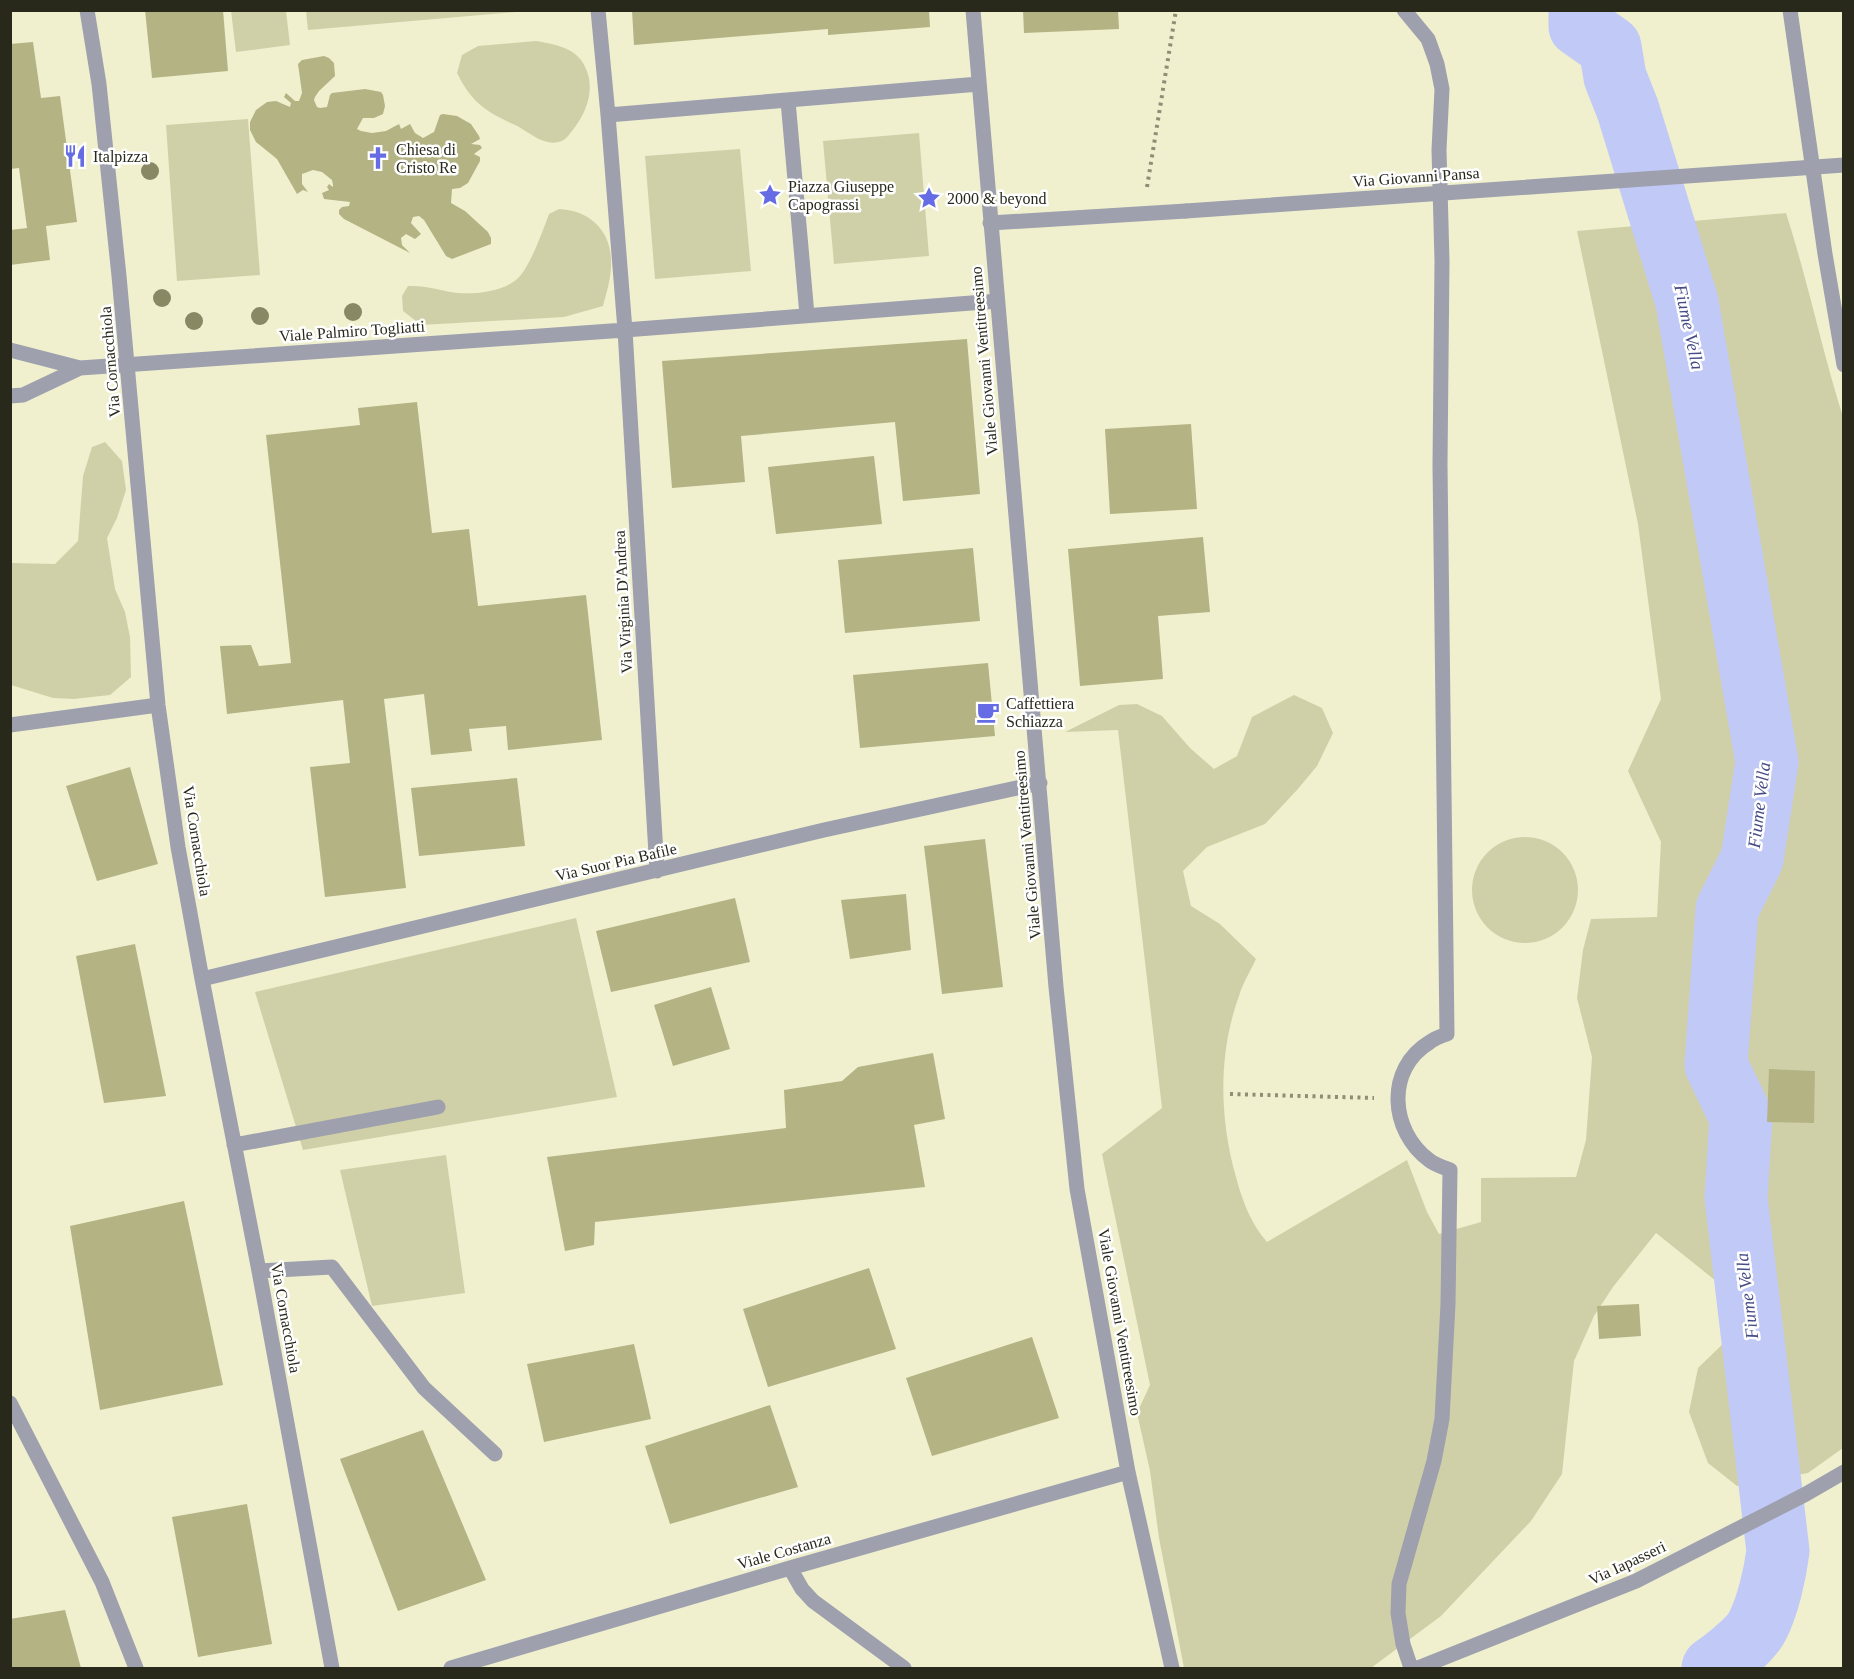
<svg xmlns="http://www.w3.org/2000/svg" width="1854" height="1679" font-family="'Times New Roman',serif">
	<rect width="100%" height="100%" fill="#f0f0cf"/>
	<path fill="#d0d0a8" d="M231 11H286L290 45 236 52Z
		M306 11V10L528 11 308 30Z
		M536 41C552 44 570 46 581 60 598 84 588 111 572 131 568 136 565 141 558 142 542 146 527 130 513 124 484 111 471 101 457 73L462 55 478 46Z
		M248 119 260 275 177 281 166 125Z
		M919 133 929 256 834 264 823 141Z
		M740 149 751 271 655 279 645 156Z
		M559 209C588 210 610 229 611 259 612 275 607 291 603 306L564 317 421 325 403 311 402 296 408 286C426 285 441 291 458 293 477 294 500 292 516 280 529 270 543 230 549 214Z
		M1786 213C1808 281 1822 351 1844 420L1843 1448 1808 1473 1737 1486 1708 1463 1689 1412 1698 1368 1732 1335 1721 1285 1656 1233 1613 1287 1594 1316 1574 1361 1562 1474 1531 1521 1441 1616 1371 1668H1184L1159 1538 1150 1471 1137 1413 1150 1385 1102 1154 1162 1108 1118 730 1065 732 1119 705 1137 704 1162 716 1190 748 1214 769 1237 756 1252 717 1294 695 1322 708 1333 733 1317 766 1297 790 1265 824 1207 847 1183 871 1191 906 1220 924 1256 959C1251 970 1244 981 1240 993 1218 1052 1219 1117 1236 1177 1242 1200 1251 1224 1267 1242L1407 1160 1427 1212 1439 1234 1481 1222V1178L1576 1177 1586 1140 1592 1057 1577 998 1583 950 1591 919 1657 917 1661 842 1628 771 1661 699 1638 524 1577 231Z
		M105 442 122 461 126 490 117 518 107 538 115 589 125 612 130 637 131 677 110 695 74 699 53 698 11 685V563L55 564 78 541 83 476 92 447Z
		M1472 890a53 53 0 1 1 106 0a53 53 0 1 1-106 0Z
		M576 918 617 1097 303 1150 255 992Z
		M446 1155 465 1293 372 1306 340 1170Z"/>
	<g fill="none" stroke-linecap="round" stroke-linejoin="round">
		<path stroke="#c1c9f6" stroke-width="63" d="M1580 10V26L1610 47 1615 77 1628 110 1687 302 1767 762 1752 859 1727 909 1716 1065 1741 1117 1736 1198 1778 1551C1775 1574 1768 1606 1757 1627 1750 1640 1725 1660 1713 1668"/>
	</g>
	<path fill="#b3b384" d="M145 10H223L228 71 152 78Z
		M632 10H929L930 27 828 35V29L634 45Z
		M1023 10H1118L1119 29 1024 33Z
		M33 42 41 98 60 96 77 222 46 226 50 260 10 265V230L27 228 19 168 10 169V44Z
		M324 56 329 58 334 63 335 76 319 91 315 97 314 100 317 107 320 108 327 107 330 95 332 93 365 89 381 92 383 95 385 106 383 114 374 118H363L357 129 361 131 372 133 386 131 399 124 401 129 410 124 415 133 423 138 434 132 440 115 443 114 457 116 471 124 479 136 480 139 471 144 480 145 482 148 474 154 480 157V161L468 183 460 188 452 189 451 203 465 211 488 232 491 238V244L452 259 446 256 424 220 419 216 413 217 411 223 421 234 415 239 406 234 401 238 402 245 410 253 344 219 339 214V210L342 207 349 206 350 202 324 199 322 193 329 190 327 187 329 184 333 187V185L332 180 322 172 313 170 302 174V184L308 192 303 190 297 194 277 159 256 142 250 130V122L256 110 267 102 276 101 290 107 291 103 284 97 286 93 295 101H299L302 93 298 64 302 60Z
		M967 339 980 494 903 501 895 422 741 436 745 482 672 488 662 361Z
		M417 402 432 533 469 529 478 606 586 595 602 740 508 750 506 726 469 729 472 751 431 755 424 694 384 699 406 888 325 897 310 767 350 763 343 700 227 714 220 646 251 645 259 666 291 663 266 435 360 425 358 408Z
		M1191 424 1197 509 1110 514 1105 429Z
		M874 456 882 524 776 534 768 467Z
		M1203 537 1210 612 1158 616 1163 679 1080 686 1068 549Z
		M973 548 980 621 845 633 838 560Z
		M988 663 995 736 860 748 853 675Z
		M130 767 158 864 97 881 66 786Z
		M517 778 525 846 419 856 411 788Z
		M985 839 1003 987 942 994 924 846Z
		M906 894 911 950 850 959 841 900Z
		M735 898 750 962 611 992 596 931Z
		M135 944 166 1096 104 1103 76 956Z
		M711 987 730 1049 673 1066 654 1005Z
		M933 1053 945 1119 914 1125 925 1187 595 1222 594 1245 565 1251 547 1157 786 1128 784 1090 842 1081 858 1067Z
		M1769 1069 1815 1071 1814 1123 1767 1122Z
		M184 1201 223 1385 100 1410 70 1226Z
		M869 1268 896 1349 768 1387 743 1309Z
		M1639 1304 1641 1336 1599 1339 1597 1306Z
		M1032 1337 1059 1418 932 1456 906 1378Z
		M634 1344 651 1419 544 1442 527 1364Z
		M770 1405 798 1487 670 1524 645 1446Z
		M423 1430 486 1580 398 1611 340 1459Z
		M247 1504 272 1644 198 1657 172 1517Z
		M65 1610 81 1668H10V1619Z"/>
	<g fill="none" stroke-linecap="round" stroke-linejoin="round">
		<path stroke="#8e8e77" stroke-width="4" stroke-dasharray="3 4.5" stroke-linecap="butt" d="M1147 187 1176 10
			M1230 1094 1374 1098"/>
		<path stroke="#9ea0ae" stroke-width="15" d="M87 10 99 84 119 276 158 705 178 847 202 979 259 1271 332 1668
			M598 10 608 115
			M973 10 1056 987 1077 1189 1128 1472 1172 1668
			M1404 10 1428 39 1437 64 1442 89 1439 150 1442 261 1440 465 1447 1034C1441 1036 1435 1038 1430 1042 1385 1069 1390 1131 1429 1160 1435 1165 1443 1167 1450 1170L1448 1304 1442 1419 1434 1461 1399 1584 1398 1613 1403 1644 1411 1668
			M1790 10 1825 254 1844 365
			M979 84 608 115 625 330 997 301
			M788 101 807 315
			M990 223 1186 211
			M10 350 80 368 625 330 657 871
			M10 396 23 395 80 368
			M10 725 158 705
			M202 979 824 830 1040 783
			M234 1145 438 1107
			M259 1271 332 1267 424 1388 495 1454
			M10 1403 102 1582 136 1668
			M790 1568 802 1589 813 1601 904 1668
			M451 1668 790 1568 1128 1472
			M1418 1668 1636 1581 1806 1494 1844 1472"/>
		<path stroke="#9ea0ae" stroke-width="15" d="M1186 211 1844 165"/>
	</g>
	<g fill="#888864">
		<circle cx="150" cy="171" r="9"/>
		<circle cx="162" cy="298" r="9"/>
		<circle cx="353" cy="312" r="9"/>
		<circle cx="260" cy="316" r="9"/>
		<circle cx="194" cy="321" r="9"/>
	</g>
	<defs>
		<g id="restaurant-bare" transform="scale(1.8)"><path d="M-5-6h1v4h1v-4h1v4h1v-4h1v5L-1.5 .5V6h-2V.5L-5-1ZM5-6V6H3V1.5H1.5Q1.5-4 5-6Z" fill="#656ce4" stroke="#fff" stroke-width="2.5" paint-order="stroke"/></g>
		<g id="church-bare" transform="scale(1.8)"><path d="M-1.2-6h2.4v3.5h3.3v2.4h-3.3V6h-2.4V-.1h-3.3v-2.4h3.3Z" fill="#656ce4" stroke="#fff" stroke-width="2.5" paint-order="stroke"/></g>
		<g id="sight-bare" transform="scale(1.8)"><path d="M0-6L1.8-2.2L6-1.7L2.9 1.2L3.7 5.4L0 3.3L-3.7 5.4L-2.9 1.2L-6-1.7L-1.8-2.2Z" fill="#656ce4" stroke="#fff" stroke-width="2.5" paint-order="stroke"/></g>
		<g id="cafe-bare" transform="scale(1.8)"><path d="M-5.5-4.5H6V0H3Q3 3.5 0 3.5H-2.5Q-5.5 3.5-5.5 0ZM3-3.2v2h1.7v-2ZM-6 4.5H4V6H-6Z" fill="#656ce4" stroke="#fff" stroke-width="2.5" paint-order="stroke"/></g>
	</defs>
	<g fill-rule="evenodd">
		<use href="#restaurant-bare" x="75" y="156"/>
		<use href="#church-bare" x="378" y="158"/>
		<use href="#sight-bare" x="770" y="195"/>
		<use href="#sight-bare" x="929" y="198"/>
		<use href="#cafe-bare" x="988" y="712"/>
	</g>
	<g text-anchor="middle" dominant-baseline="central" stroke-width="5" stroke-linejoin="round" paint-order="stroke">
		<g font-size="16" fill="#28281b" stroke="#fff" text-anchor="start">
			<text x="396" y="149">Chiesa di<tspan x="396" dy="18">Cristo Re</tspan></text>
			<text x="93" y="156">Italpizza</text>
			<text x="788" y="186">Piazza Giuseppe<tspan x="788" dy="18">Capograssi</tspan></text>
			<text x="947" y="198">2000 &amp; beyond</text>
			<text x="1006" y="703">Caffettiera<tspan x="1006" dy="18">Schiazza</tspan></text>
		</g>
		<g font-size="16" fill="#28281b" stroke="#fff">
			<text transform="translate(1416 177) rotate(-4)">Via Giovanni Pansa</text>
			<text transform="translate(352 331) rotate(-4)">Viale Palmiro Togliatti</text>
			<text transform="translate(984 361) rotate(-95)">Viale Giovanni Ventitreesimo</text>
			<text transform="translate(110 362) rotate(-95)">Via Cornacchiola</text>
			<text transform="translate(623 602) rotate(-93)">Via Virginia D'Andrea</text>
			<text transform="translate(197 841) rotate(81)">Via Cornacchiola</text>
			<text transform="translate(1027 845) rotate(-95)">Viale Giovanni Ventitreesimo</text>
			<text transform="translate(616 862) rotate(-13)">Via Suor Pia Bafile</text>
			<text transform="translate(286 1318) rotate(80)">Via Cornacchiola</text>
			<text transform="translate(1120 1322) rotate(80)">Viale Giovanni Ventitreesimo</text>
			<text transform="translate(784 1551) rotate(-16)">Viale Costanza</text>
			<text transform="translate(1627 1563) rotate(-25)">Via Iapasseri</text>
		</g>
		<g font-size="18" font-style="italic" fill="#454b84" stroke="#fff">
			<text transform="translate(1689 327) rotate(78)">Fiume Vella</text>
			<text transform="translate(1759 805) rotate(-83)">Fiume Vella</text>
			<text transform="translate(1747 1296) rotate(-97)">Fiume Vella</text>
		</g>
	</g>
	<rect width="1854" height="1679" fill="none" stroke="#28281b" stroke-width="24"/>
</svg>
